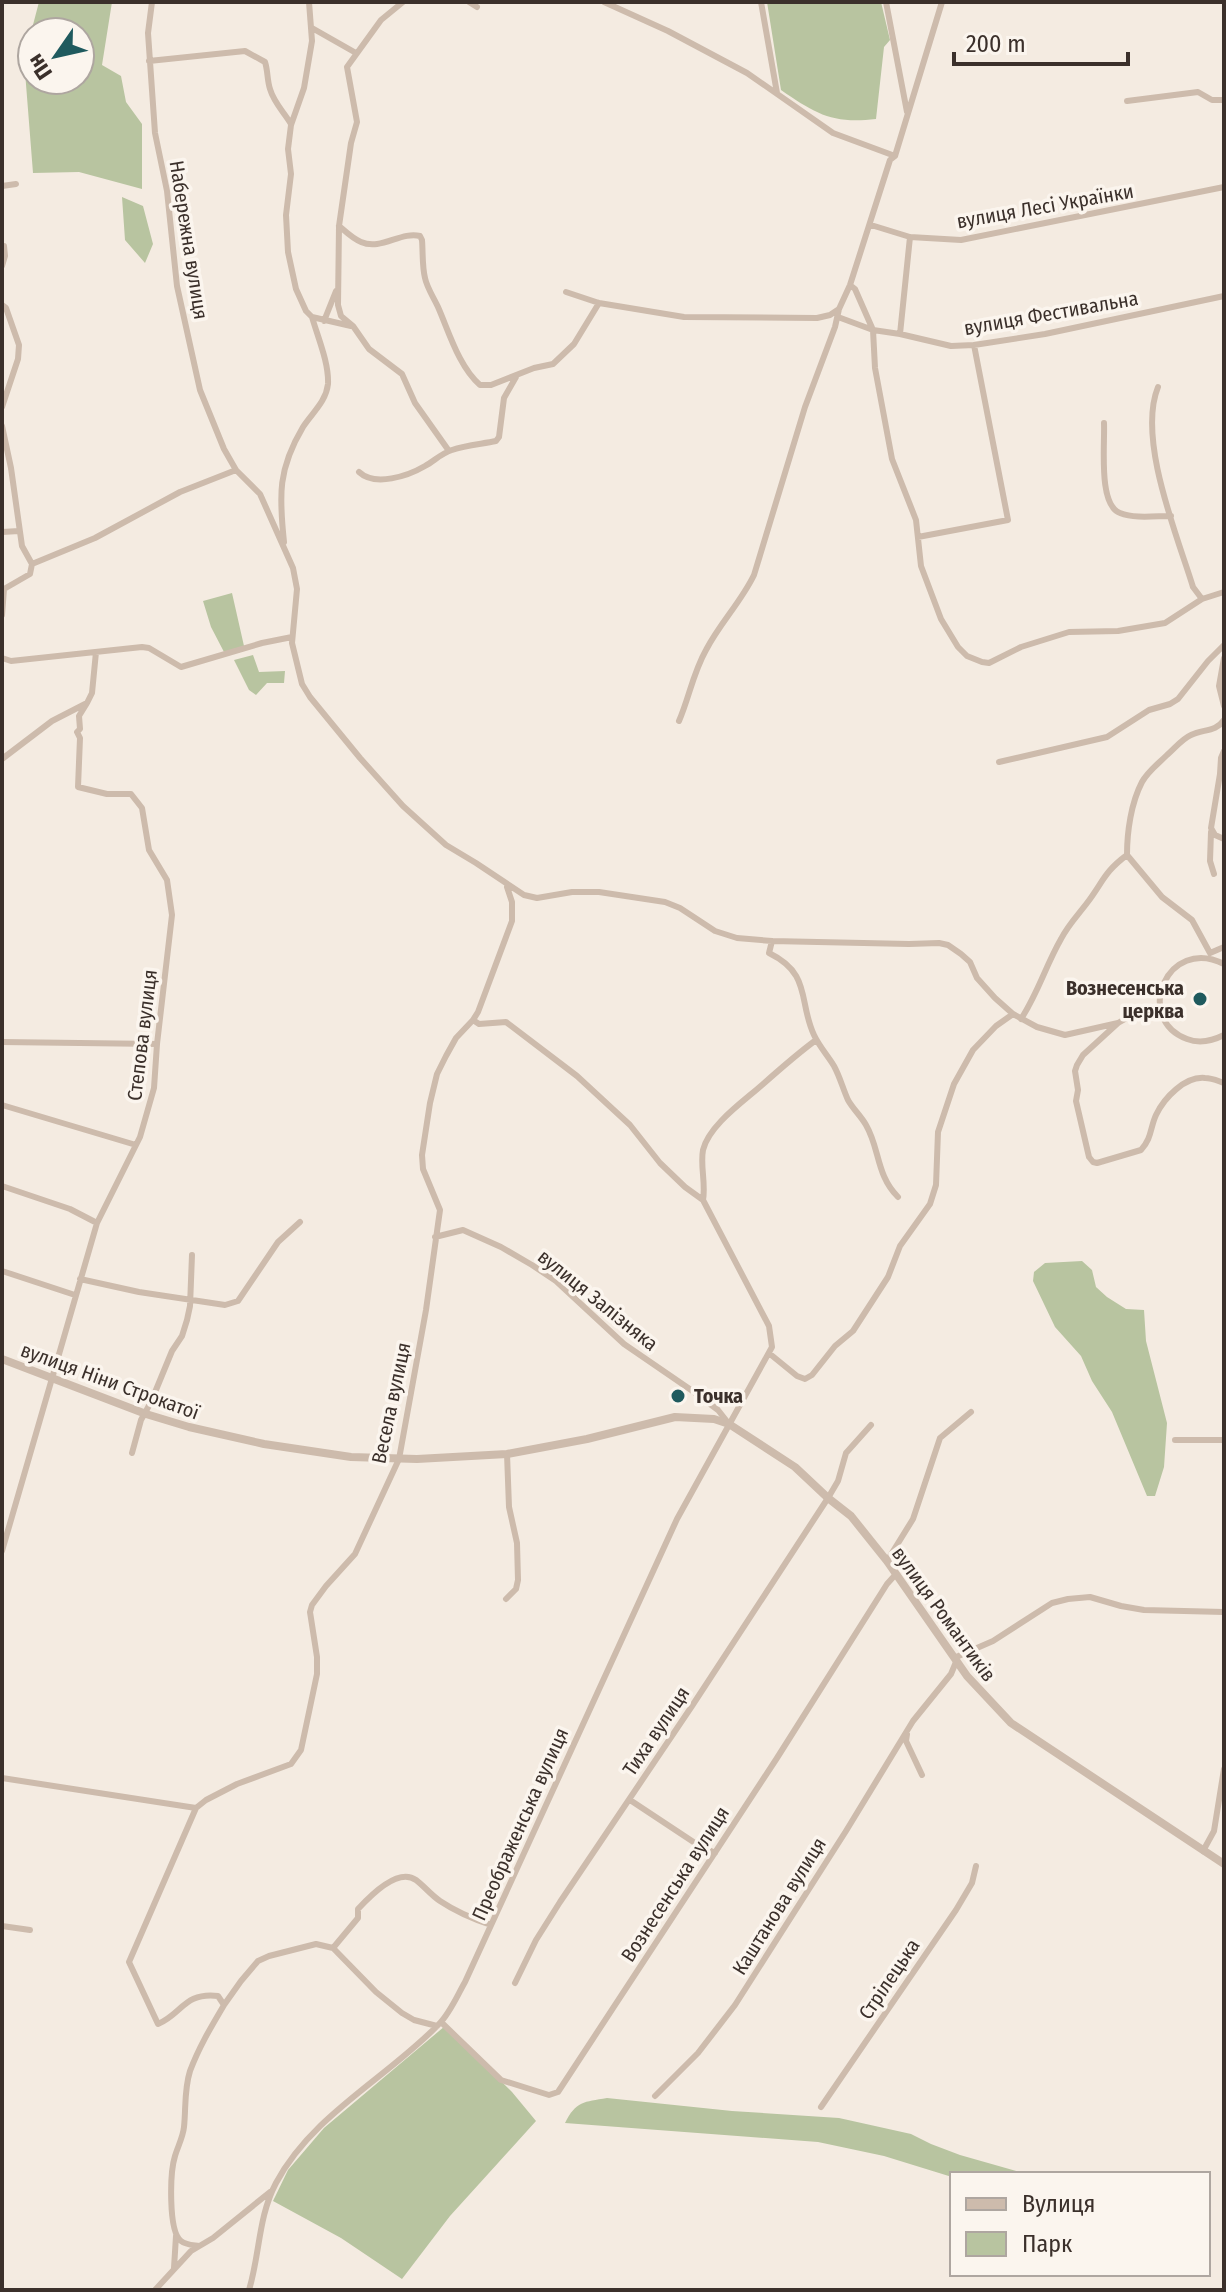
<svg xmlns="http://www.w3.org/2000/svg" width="1226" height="2292" font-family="'Fira Sans Condensed',sans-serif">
	<rect width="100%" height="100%" fill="#f4ebe1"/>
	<path fill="#b8c4a0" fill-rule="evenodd" d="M39 2H112L102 65 121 76 126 102 142 124V189L79 172 33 173 24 59ZM80 32V80H32V32Z
		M767 2H881L890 40 884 47 876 119C832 124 816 114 781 90Z
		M122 197 143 206 153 244 145 263 125 240Z
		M232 593 244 646 224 652 211 627 203 601Z
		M253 655 259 672 285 671 284 683H267L256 695 249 690 234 660Z
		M1082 1261 1092 1270 1096 1287 1107 1297 1126 1309 1144 1310 1146 1341 1167 1423 1164 1467 1155 1496H1147L1112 1412 1092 1381 1081 1356 1055 1327 1033 1281 1034 1272 1045 1263Z
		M445 2026 512 2092 536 2121 450 2216 402 2279 341 2238 273 2201 288 2170 324 2128Z
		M607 2098 732 2111 839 2118 911 2134 931 2144 960 2155 1027 2174H952V2177L884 2156 818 2142 565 2123C576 2101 584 2102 607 2098Z"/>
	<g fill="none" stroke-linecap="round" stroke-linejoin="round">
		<path stroke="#cdbbac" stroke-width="6" d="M152 2 148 33 155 133 167 191 177 286 200 390 224 449 236 470 260 494 293 568 297 589 292 643 302 684 310 697 360 758 403 806 446 845 476 863 524 895 537 898 572 892H599L665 902 680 908 715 931 737 938 772 941 909 944 939 943 948 945 961 954 970 962 977 978 995 998 1013 1014 1037 1027 1065 1035 1118 1023
			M309 2 312 41 304 88 291 125 288 149 291 174 286 215 288 252 296 289 306 311 312 317 351 326
			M403 2 381 20 347 67 357 122 351 143 339 226 338 305 341 316 353 326 369 349 402 374 415 403 449 451
			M469 2 477 7
			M604 2 668 31 747 73 833 133 895 156
			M761 2 777 93
			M886 2 907 112
			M312 28 356 53
			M149 61 245 51 265 62C268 71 267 80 270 89 274 103 284 112 291 124
			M1127 101 1198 92 1212 100H1224
			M2 186 16 184
			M871 225 910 237 961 240 1224 187
			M339 226C346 232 353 239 361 242 381 251 401 231 420 236L422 240C423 252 422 266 425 278 427 288 434 298 438 307 449 332 459 367 480 385H491L534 368 553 364 574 344 599 303
			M2 266 5 256 4 246
			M850 285 855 289 873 330 875 368 892 459 916 520 921 566 941 619 958 647 967 656 982 662 989 663 1021 647 1069 632 1118 631 1165 623 1202 599 1224 592
			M566 292 599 303 684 317 817 318 830 315 839 309
			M2 305 6 308 19 345 18 359 2 407
			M838 317 873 330 900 334 951 346 974 345 1045 334 1224 296
			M324 321 336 291
			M900 334 910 237
			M1158 387C1137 439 1177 535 1193 587L1202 599
			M1104 423C1105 445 1098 505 1120 513 1135 519 1155 516 1171 516
			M2 426 11 468 22 546 32 564 30 574 4 589 2 615
			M359 472C375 487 408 476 425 466 434 461 442 453 452 450 466 445 482 444 496 441L499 437 504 398 516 377
			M2 532 19 531
			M918 537 1008 520 974 345
			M284 542C279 495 278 469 303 427 312 413 326 402 328 384 329 363 318 338 312 317
			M32 564 95 538 180 492 236 470
			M2 658 11 661 142 647 149 648 181 667 262 643 292 637
			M1224 658 1219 686 1224 706
			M679 721C689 698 693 673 706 650 720 623 741 602 754 575L805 407 835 327 839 309 850 285 890 160 895 156 942 2
			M1224 751 1221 758 1220 774 1211 828 1215 835 1224 839
			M2 759 52 721 87 703 92 693 96 652
			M999 762 1107 737 1149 710 1170 704 1178 699 1208 661 1224 645
			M1211 832 1210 861 1214 874
			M1127 855 1162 897 1192 920 1210 953
			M772 941 769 953C812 974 798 1001 814 1035 819 1046 828 1056 834 1066 840 1077 843 1089 848 1100 853 1109 861 1116 866 1125 880 1149 876 1175 898 1197
			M1210 953 1224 947
			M1224 964C1167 935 1133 1019 1187 1039 1200 1044 1212 1041 1224 1035
			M1161 1011H1139L1118 1023 1083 1055 1077 1065 1075 1071 1078 1090 1076 1101 1089 1157 1093 1162 1097 1163 1141 1150C1152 1138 1150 1128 1156 1115 1164 1098 1185 1076 1205 1078 1212 1078 1218 1081 1224 1083
			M1021 1019C1038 993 1046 965 1061 939 1068 925 1078 915 1087 903 1103 882 1104 872 1127 855 1127 832 1131 803 1142 782 1148 771 1159 763 1167 755 1175 748 1182 739 1191 735 1203 729 1216 732 1224 720
			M2 1042 157 1044
			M2 1105 136 1145
			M2 1186 70 1209 97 1223
			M703 1200C706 1183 700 1166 703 1150 709 1125 744 1101 762 1085 780 1069 797 1054 816 1040
			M435 1237 463 1230 501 1247 532 1265 556 1281 624 1344 694 1392 718 1410 729 1424
			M2 1271 75 1295
			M80 1279 139 1292 225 1305 238 1301 278 1242 300 1222
			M770 1354 797 1376 805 1379 812 1375 835 1346 853 1331 888 1277 900 1246 930 1204 936 1185 938 1132 954 1084 973 1050 996 1026 1013 1014
			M1175 1440H1224
			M132 1453 141 1420 151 1402 172 1351 182 1336 187 1320 190 1306 192 1255
			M2 1551 97 1223 140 1137 154 1088 157 1044 172 915 167 880 149 850 142 808 131 794H107L78 787 80 738 77 732 80 729 79 716 87 703
			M887 1561 913 1519 940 1438 971 1412
			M506 1599 516 1589 518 1580 517 1543 509 1507 507 1454
			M954 1658 993 1641 1052 1603 1068 1599 1090 1597 1121 1606 1144 1610 1224 1612
			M907 1734 906 1741 922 1775
			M2 1778 196 1808
			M630 1800 698 1845 715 1853
			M1203 1851 1214 1831 1224 1769
			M2 1926 30 1930
			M333 1948 358 1918V1909C369 1897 398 1867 416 1880 424 1886 431 1895 440 1901 455 1911 473 1919 491 1925
			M515 1983 536 1940 560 1902 692 1706 828 1498 838 1481 846 1453 871 1425
			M224 2005 241 1981 258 1961 269 1956 316 1944 333 1948 376 1992 402 2013 414 2020 437 2026
			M441 2022 501 2080 549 2095 558 2092 777 1758 887 1584 896 1574
			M655 2096 698 2053 735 2005 846 1831 913 1721 951 1674 956 1662
			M821 2107 956 1910 972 1883 976 1866
			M199 2246C193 2245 186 2245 181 2241 168 2231 170 2172 175 2156 178 2146 183 2137 184 2127 186 2108 184 2090 190 2071 199 2047 211 2027 224 2005L218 1996C184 1992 182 2014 158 2024L129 1962 196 1808 206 1800 237 1784 291 1764 301 1750 317 1674V1657L310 1612 312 1605 326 1586 355 1554 399 1459 426 1310 440 1210 423 1169 422 1155 430 1103 437 1074 446 1056 456 1038 473 1020 478 1012 512 921V902L507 887
			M174 2268 176 2236
			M155 2290 191 2251 213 2238 270 2192
			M249 2290C260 2254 258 2217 276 2183 312 2115 387 2078 439 2024 450 2013 457 1996 465 1982L677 1519 772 1347 769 1326 703 1200 685 1187 660 1163 630 1125 577 1076 506 1022 479 1024 473 1020"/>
		<path stroke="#cdbbac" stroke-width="8" d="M2 1359 146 1414 189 1427 264 1444 351 1457 417 1459 507 1454 587 1439 675 1417 714 1419 729 1424 795 1467 828 1498 851 1516 887 1561 967 1676 1011 1723 1224 1864"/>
	</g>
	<g fill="#1f5a5e" stroke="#fbf5ee" stroke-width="3">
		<circle cx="1200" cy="999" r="8"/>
		<circle cx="678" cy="1396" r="8"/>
	</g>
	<g text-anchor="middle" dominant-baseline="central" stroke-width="7" stroke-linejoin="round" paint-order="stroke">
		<g font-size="20" fill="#3b302b" stroke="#fbf5ee">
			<text transform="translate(1045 206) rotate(-10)">вулиця Лесі Українки</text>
			<text transform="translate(189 240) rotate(81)">Набережна вулиця</text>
			<text transform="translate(1051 313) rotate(-10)">вулиця Фестивальна</text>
			<text transform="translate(142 1035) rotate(-83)">Степова вулиця</text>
			<text transform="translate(598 1300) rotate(39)">вулиця Залізняка</text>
			<text transform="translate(110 1381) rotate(20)">вулиця Ніни Строкатої</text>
			<text transform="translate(391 1403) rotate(-78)">Весела вулиця</text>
			<text transform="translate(944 1614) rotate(54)">вулиця Романтиків</text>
			<text transform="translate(656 1731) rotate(-56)">Тиха вулиця</text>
			<text transform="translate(520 1824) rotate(-66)">Преображенська вулиця</text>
			<text transform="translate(675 1884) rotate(-57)">Вознесенська вулиця</text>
			<text transform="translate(779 1906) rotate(-58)">Каштанова вулиця</text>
			<text transform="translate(889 1979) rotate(-56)">Стрілецька</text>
		</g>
		<g font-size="20" font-weight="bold" fill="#3b302b" stroke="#fbf5ee" text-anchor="end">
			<text x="1184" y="988">Вознесенська<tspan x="1184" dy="23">церква</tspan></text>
			<text x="694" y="1396" text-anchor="start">Точка</text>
		</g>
	</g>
	<rect width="1226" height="2292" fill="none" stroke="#3b302b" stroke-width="8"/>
	<rect x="950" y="2172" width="260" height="104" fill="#fbf5ee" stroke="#aea6a0" stroke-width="2"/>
	<rect x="966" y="2198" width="40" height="12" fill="#cdbbac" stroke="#aea6a0" stroke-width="2"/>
	<text x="1022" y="2212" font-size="24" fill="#3b302b">Вулиця</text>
	<rect x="966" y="2232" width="40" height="24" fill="#b8c4a0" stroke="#aea6a0" stroke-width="2"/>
	<text x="1022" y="2252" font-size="24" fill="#3b302b">Парк</text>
	<g transform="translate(56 56) rotate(236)"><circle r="38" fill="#fbf5ee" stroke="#aea6a0" stroke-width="2"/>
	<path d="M0-6L14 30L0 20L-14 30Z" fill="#1f5a5e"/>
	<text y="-12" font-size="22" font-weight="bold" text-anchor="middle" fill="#3b302b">Пн</text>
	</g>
	<path d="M954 52v12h174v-12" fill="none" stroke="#3b302b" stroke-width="4"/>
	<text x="966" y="52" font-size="24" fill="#3b302b" stroke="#fbf5ee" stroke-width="6" paint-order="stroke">200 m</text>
</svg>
